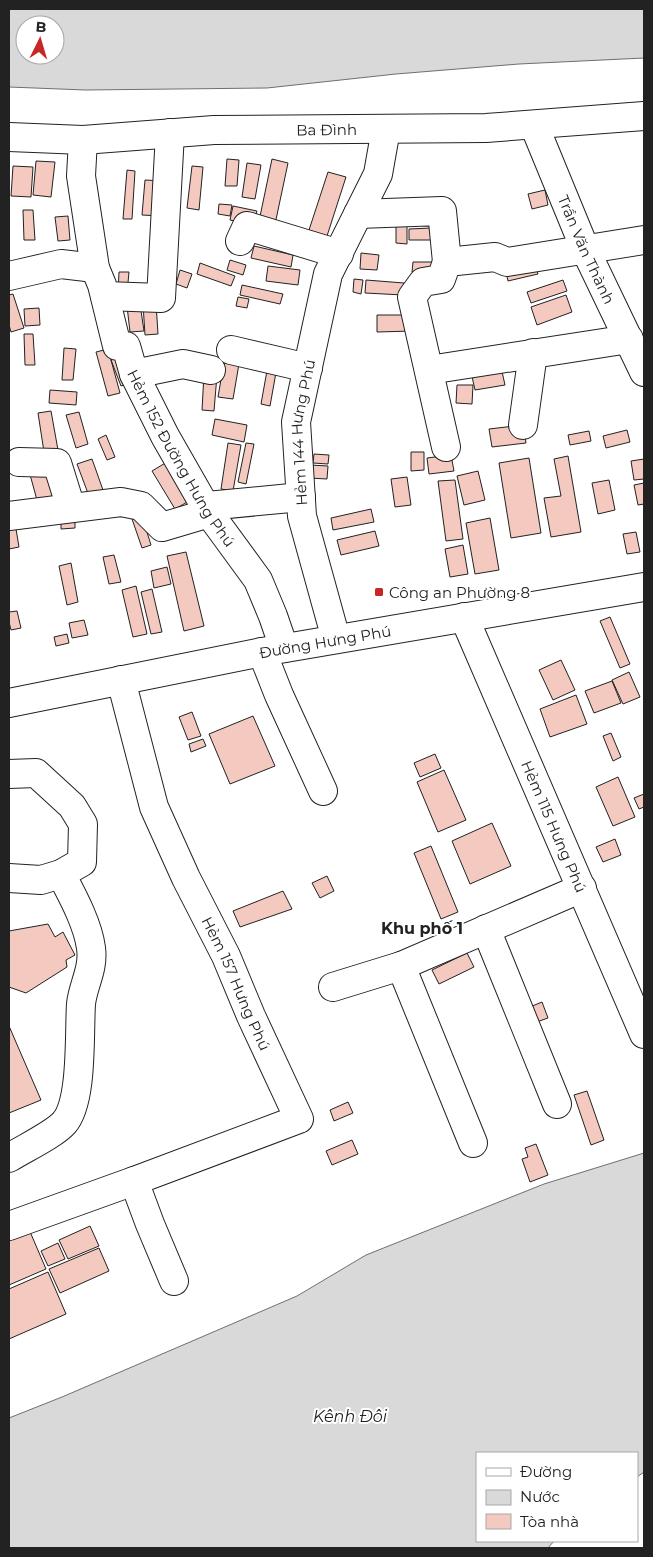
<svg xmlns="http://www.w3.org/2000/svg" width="653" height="1557" font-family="Montserrat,sans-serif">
	<rect width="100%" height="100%" fill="#fff"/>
	<path fill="#d9d9d9" stroke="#6f6f6f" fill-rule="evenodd" d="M9 9H644V58L519 64 396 74 267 88 85 90 9 87ZM25 25H55V55H25Z
		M644 1153V1472L637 1477V1453H477V1541H554L548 1548H9V1418L62 1397 297 1296 366 1255 544 1184Z"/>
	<path fill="#f3c9c0" stroke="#222" d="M227 159 239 160 237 186H225Z
		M272 159 288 163 274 229 258 226Z
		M36 161 55 162 51 197 33 195Z
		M247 163 261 165 255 199 242 197Z
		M13 166 33 167 31 197 11 196Z
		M192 166 203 167 199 210 187 208Z
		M127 170 135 171 132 219H123Z
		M328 172 346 177 327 236 309 230Z
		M145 180 163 181 161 216 142 215Z
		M545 190 548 205 532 209 528 194Z
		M219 204 232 205 230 216 218 214Z
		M233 206 257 211 253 225 230 220Z
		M23 210H33L35 240H24Z
		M68 216 70 240 58 241 55 217Z
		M396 225H407V244L396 243Z
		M431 228V240H409V229Z
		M254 246 293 255 291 267 251 258Z
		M361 253 379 255 377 270 360 269Z
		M230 260 246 265 243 275 227 270Z
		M534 260 538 274 508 281 505 267Z
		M413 262H440V273L412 272Z
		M200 263 235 276 231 286 197 274Z
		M268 266 300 270 298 285 266 281Z
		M180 270 192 274 187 288 176 284Z
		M119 272H129L127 293 118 292Z
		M354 279 363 280 361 294 353 292Z
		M366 280 404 283 403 295 365 293Z
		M563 280 567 291 531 303 527 292Z
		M242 285 283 294 280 304 240 295Z
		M13 294 24 328 11 332 9 325V295Z
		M566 295 572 312 537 325 531 307Z
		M238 297 249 299 247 308 236 306Z
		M156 303 158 334 145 335 143 304Z
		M140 304 144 331 130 332 127 306Z
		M39 308 40 325 25 326 24 309Z
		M377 315H412V331L377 332Z
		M24 334H33L35 365H25Z
		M64 348 76 349 73 380H62Z
		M108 349 120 393 108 396 96 352Z
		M126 354 136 381 121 386 111 360Z
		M225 356 240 358 233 399 218 397Z
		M268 365 277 367 270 406 261 404Z
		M501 367 505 385 475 390 471 372Z
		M204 374 217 375 214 411 202 410Z
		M457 385H473L472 404 456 403Z
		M50 390 77 392 76 405 49 403Z
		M51 411 58 450 44 452 38 413Z
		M79 412 88 444 76 448 66 415Z
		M215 419 247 425 244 442 212 435Z
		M523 425 526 443 492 447 489 429Z
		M627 430 630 442 606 448 603 436Z
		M589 431 591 441 570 445 568 435Z
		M106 435 115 457 107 460 98 439Z
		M228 443 241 445 233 491 221 489Z
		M246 443 254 444 246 484 238 482Z
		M411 452H424V470L411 471Z
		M314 454 329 455 328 464 313 463Z
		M451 455 454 471 429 474 427 458Z
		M568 456 581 532 551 537 544 498 561 496 554 459Z
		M529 458 541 533 511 538 499 463Z
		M92 459 103 490 89 496 77 464Z
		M172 459 196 497 175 509 152 471Z
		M644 459V479L634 480 631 461Z
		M310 465 328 466 327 479 309 478Z
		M49 466 57 495 37 500 29 471Z
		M478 471 485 500 464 505 457 476Z
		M407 477 411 505 395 507 391 479Z
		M455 480 463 539 446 541 438 481Z
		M609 480 615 510 598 514 592 483Z
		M644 483V504L638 505 634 485Z
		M371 509 374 522 333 530 331 518Z
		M61 513H75V528L61 529Z
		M141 513 151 545 142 548 131 516Z
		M490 518 499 570 475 574 466 523Z
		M15 523 19 547 9 549V524Z
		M375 531 379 546 341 555 337 540Z
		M636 532 640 552 627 554 623 534Z
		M463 545 468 574 450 577 445 549Z
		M186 552 204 626 184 631 167 556Z
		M114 555 121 582 109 584 103 557Z
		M71 563 78 602 67 605 59 566Z
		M167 567 171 584 154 588 151 571Z
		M136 586 147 634 133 637 122 590Z
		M152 589 162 632 151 634 141 592Z
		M17 611 21 628 11 630 9 622V612Z
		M610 617 630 664 620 668 600 621Z
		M84 620 88 635 72 638 69 623Z
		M67 634 69 643 56 646 54 637Z
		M561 660 575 690 553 700 539 670Z
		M629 672 640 697 623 704 612 680Z
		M612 681 621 703 594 713 585 691Z
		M576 695 587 724 550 737 540 709Z
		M192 712 201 736 188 740 179 717Z
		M253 716 275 766 230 784 209 734Z
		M611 733 621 757 613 761 603 736Z
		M203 739 206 746 191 752 189 744Z
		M435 754 441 768 420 777 414 763Z
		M444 770 466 820 438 832 417 782Z
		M618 777 635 817 613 826 596 787Z
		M644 794V807L639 809 634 798Z
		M492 823 511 866 470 884 452 841Z
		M615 839 621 855 603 862 596 847Z
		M431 846 458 912 441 919 414 853Z
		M327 876 334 891 320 898 312 883Z
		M283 891 292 909 240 927 233 911Z
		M48 924 55 937 63 932 75 955 66 960 67 967 26 993 9 987V931Z
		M467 953 474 967 439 984 432 970Z
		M542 1002 548 1018 531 1024 525 1009Z
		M9 1026 41 1100 9 1113Z
		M587 1091 604 1140 591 1145 574 1095Z
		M348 1102 353 1113 334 1121 330 1110Z
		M352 1140 358 1154 332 1165 326 1151Z
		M536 1144 548 1175 530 1182 522 1159 528 1157 525 1148Z
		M90 1226 99 1246 68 1259 59 1240Z
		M28 1227 46 1269 9 1285V1236Z
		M58 1243 65 1259 48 1266 41 1251Z
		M99 1248 109 1271 60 1293 49 1269Z
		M48 1272 66 1314 9 1339V1289Z"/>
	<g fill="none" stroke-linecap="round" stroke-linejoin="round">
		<g stroke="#222" stroke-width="30">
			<g id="minor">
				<path id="s1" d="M534 125 585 249 644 372"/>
				<path id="s2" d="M9 137 83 140 214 130 486 128 644 116"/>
				<path id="s3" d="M83 140 81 176 95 268 102 285 117 346H126L134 374 165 436 209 513 258 580 273 616 284 648"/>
				<path d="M358 214 442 211 447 262"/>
				<path d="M240 241 247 226 339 254"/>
				<path d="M9 276 61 264 95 268"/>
				<path d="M105 296 161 298 170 133"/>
				<path d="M231 350 308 368"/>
				<path d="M429 370 629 339"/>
				<path d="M134 374 183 364 211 370"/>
				<path d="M523 425 533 353"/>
				<path d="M446 447 412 297 423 282 441 279 447 262 495 257 507 262 644 240"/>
				<path d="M19 462 57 463 71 508"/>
				<path d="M207 506 301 497"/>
				<path d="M9 516 121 502 141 506 162 527 209 513"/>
				<path id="s4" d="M464 617 644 1034"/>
				<path id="s5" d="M336 639 302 516 296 422 328 274 378 174 386 129"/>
				<path d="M262 652 279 695 323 791"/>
				<path id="s6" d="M121 680 154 807 186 878 226 956 251 1016 299 1119 134 1181 150 1224 174 1281"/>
				<path d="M9 774 36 773 72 806 83 824 82 862 61 874 41 880 9 878"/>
				<path d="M486 929 557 1104"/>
				<path d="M401 966 473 1143"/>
				<path d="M333 987 401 966 582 888"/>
				<path d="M9 1158C23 1149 53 1135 64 1123 83 1102 79 1033 81 1004 83 985 94 969 91 948 88 924 72 895 61 874"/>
				<path d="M9 1226 134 1181"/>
			</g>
		</g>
		<g stroke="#222" stroke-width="30">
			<g id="major">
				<path id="s7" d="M9 703 262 652 644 587"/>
			</g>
		</g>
		<use href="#minor" stroke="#fff" stroke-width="28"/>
		<use href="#major" stroke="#fff" stroke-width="28"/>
	</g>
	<rect fill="#c62828" stroke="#fff" stroke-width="2" x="374" y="587" width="10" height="10" rx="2.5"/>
	<g text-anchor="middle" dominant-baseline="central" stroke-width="4" stroke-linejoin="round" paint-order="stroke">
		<g font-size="15" fill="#222" stroke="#fff">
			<text stroke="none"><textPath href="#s2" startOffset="318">Ba Đình</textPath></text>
			<text stroke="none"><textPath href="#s1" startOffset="135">Trần Văn Thành</textPath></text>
			<text stroke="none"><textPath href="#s5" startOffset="212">Hẻm 144 Hưng Phú</textPath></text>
			<text stroke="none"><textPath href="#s3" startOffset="345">Hẻm 152 Đường Hưng Phú</textPath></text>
			<text stroke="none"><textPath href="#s7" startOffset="322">Đường Hưng Phú</textPath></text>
			<text stroke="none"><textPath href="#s4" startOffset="228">Hẻm 115 Hưng Phú</textPath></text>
			<text stroke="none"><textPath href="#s6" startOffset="326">Hẻm 157 Hưng Phú</textPath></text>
		</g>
		<g font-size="15" fill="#222" stroke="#fff" text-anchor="start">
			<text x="389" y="592">Công an Phường 8</text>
		</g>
		<g font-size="16" font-weight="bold" fill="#222" stroke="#fff">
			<text x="422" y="928">Khu phố 1</text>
		</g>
		<g font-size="16" font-style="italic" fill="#222" stroke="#fff">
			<text x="350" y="1416">Kênh Đôi</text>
		</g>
	</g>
	<rect width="653" height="1557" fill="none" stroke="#222222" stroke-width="20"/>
	<rect x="476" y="1452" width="162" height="90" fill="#ffffff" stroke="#a7a7a7"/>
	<rect x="486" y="1468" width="25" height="8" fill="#ffffff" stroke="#a7a7a7"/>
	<text x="520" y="1477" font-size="15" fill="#222222">Đường</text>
	<rect x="486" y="1490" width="25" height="15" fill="#d9d9d9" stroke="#a7a7a7"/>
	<text x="520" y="1502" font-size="15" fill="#222222">Nước</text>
	<rect x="486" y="1514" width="25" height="15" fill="#f3c9c0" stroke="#a7a7a7"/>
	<text x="520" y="1527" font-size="15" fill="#222222">Tòa nhà</text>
	<g transform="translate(40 40) rotate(5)"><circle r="24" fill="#ffffff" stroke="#a7a7a7"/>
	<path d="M0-4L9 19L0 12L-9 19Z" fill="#c62828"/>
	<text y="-8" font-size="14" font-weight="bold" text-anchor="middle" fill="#222222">B</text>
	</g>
</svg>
